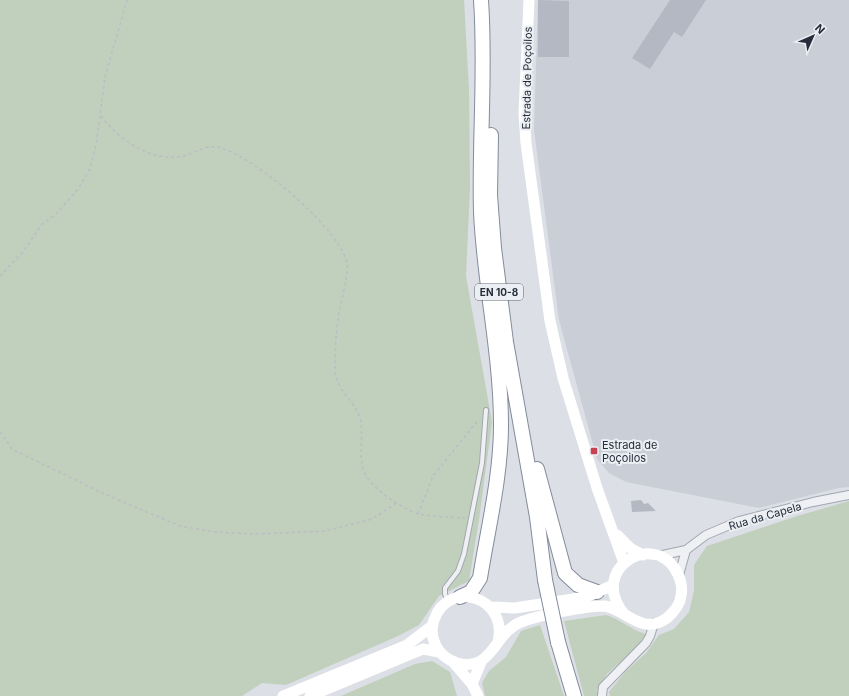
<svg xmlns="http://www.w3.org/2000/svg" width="849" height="696" font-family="Inter,sans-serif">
	<rect width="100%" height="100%" fill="#dcdfe5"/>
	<path fill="#caced7" d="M538 0H849V487L839 488 759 508 626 482 609 473 597 459 559 320 534 130Z"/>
	<path fill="#c1cfbd" d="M0 0H464L469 90 470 188 466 276 492 422 479 520 469 581 439 596 419 625 398 636 286 685 262 683 242 696H0Z
		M849 501V696H610L609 692 626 671 646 653 659 635 674 629 689 612 694 591V565L707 546 794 517Z
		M606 615C620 619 631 630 646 634L637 647 607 674 597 690 599 696H584L564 621Z
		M540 625 564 696H485L482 683 489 671 506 657 521 631Z
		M432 661 450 672 457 696H341L415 664Z"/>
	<path fill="#b3b8c2" d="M538 0 569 1V57H538Z
		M670 0H706L682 37 674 32 650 69 632 58Z
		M641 500 644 504 648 503 656 511 632 512 631 501Z"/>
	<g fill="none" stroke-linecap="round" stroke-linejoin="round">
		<g stroke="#a2a6af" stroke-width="6">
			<path id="lane" d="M448 601 445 594V588L458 571 464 554 482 463 486 410"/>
		</g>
		<g stroke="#a2a6af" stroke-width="10">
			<path id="street" d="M658 556 686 550 706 535 739 521 813 502 849 495
				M679 575 686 550
				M602 696 603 687 646 643 650 636 654 623"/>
		</g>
		<g stroke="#838c9c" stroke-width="16">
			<path id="highway" d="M491 135 490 195 494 248 506 342 537 517 545 580
				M537 469 565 573 578 585 597 592
				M460 597 471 592 480 578C488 528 501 476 501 425 501 353 484 283 481 212 479 141 486 71 481 0
				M558 642 574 696"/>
		</g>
		<path stroke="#babdc4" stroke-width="1.5" stroke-dasharray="3 3" stroke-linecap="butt" d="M101 116C119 140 152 163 184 156 196 153 204 145 217 147 249 153 321 215 337 243 341 248 346 257 347 263 349 274 342 296 340 308 336 328 335 349 335 369 334 390 359 403 361 423 363 438 359 454 363 469 367 486 403 510 419 514 434 517 450 517 465 518
			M0 276 22 253 43 223 55 215 78 189 90 169 96 145 105 77 127 0
			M0 432 12 449 100 492 180 526 215 532 253 534 325 531 372 519 398 502
			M418 514 433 476 478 420"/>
		<use href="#lane" stroke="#eef0f4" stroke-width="4"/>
		<use href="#street" stroke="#eef0f4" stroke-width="8"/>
		<path stroke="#fff" stroke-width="11" d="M529 0 524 114 526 143 550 321 563 378 597 488 624 563
			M617 535 630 548 643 555
			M491 607 515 608 586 597 613 585
			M498 642C509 597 448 578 434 620 431 628 432 638 436 646 440 654 448 660 457 663 493 673 494 632 521 622 540 615 585 606 605 606 627 610 642 636 667 618 674 612 680 605 681 596 683 586 680 577 675 569 652 532 588 569 624 614
			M453 662 472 684 478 696
			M472 684 482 660
			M283 696 407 645 432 626
			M310 696 423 649 439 652"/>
		<use href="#highway" stroke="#fff" stroke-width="14"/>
		<g stroke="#838c9c" stroke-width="16" stroke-linecap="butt">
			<path id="highway-bridge" d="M545 580 558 642"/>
		</g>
		<use href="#highway-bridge" stroke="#fff" stroke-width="14"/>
	</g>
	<rect fill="#ca4152" stroke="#ebeef3" stroke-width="1.5" x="590" y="447" width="8" height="8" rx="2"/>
	<g text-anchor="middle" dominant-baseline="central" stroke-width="4" stroke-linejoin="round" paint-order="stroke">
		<rect fill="#ebeef3" stroke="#616772" stroke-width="1" x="475" y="284" width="48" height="16" rx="3"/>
		<g font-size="10" font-weight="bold" fill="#262d3b">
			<text x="499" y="292">EN 10-8</text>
		</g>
		<g font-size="11" fill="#262d3b" stroke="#ebeef3">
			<text transform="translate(527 78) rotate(-89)">Estrada de Poçoilos</text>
			<text transform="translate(765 516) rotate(-16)">Rua da Capela</text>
		</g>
		<g font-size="11" fill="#262d3b" stroke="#ebeef3" text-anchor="start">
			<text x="602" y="445">Estrada de<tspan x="602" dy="13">Poçoilos</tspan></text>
		</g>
	</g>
	<g transform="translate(813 36) rotate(45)" stroke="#ebeef3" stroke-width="3" paint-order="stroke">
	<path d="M0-3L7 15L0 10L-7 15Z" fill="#262d3b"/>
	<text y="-6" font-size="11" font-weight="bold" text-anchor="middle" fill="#262d3b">N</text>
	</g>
</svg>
